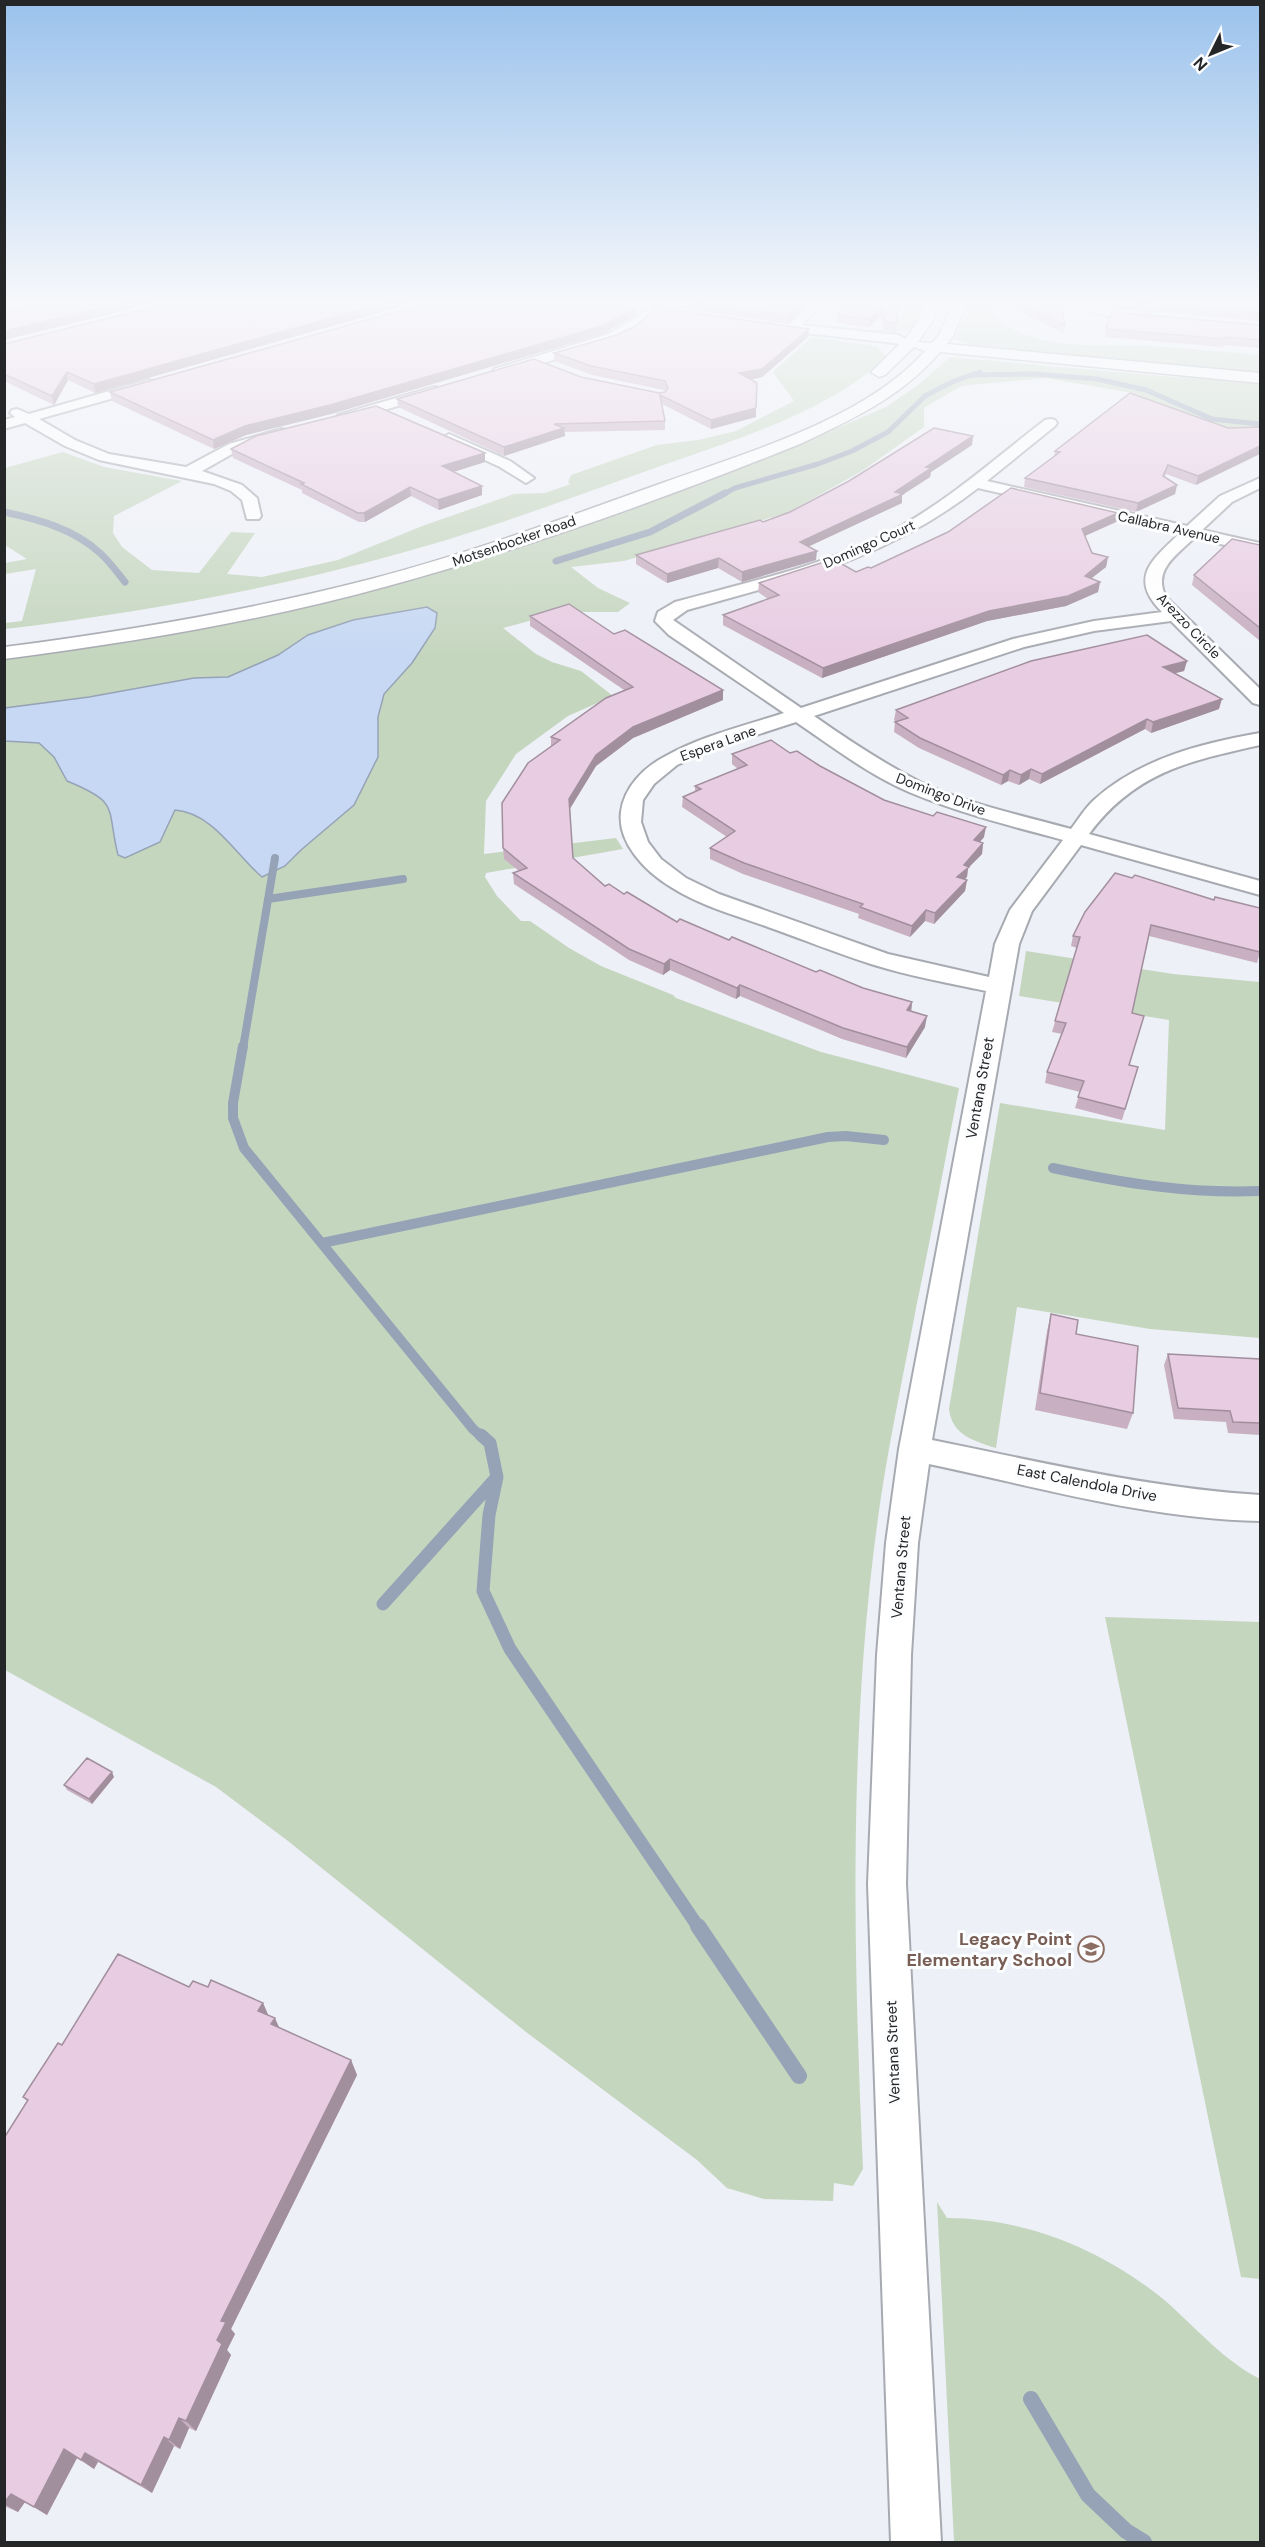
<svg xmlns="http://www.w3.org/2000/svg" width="1265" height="2547" font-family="'DM Sans',sans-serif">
	<rect width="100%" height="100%" fill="#edf0f7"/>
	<path fill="#c5d6bf" d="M911 301H924L918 318 910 330 888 334 858 330 894 329Z
		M970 301H993L990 308C1016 353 1105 344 1150 346 1187 348 1224 352 1260 355V375L973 345 954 339 967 314Z
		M812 337 876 346 887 356C827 414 730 441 652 469 576 496 500 525 422 547 286 587 145 612 5 629V623L22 621 36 569 5 574V563L27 559 5 545V468L63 452 104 467 182 481 114 516 113 533 122 547 152 570 199 573 231 532 255 533 227 574 262 577 338 560 425 525 514 494 545 493 571 484 568 483 571 475 657 445 698 440 736 431 794 401 773 372Z
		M950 357 1174 377 1260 381V427L1214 430 1133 393 1045 378 961 386 924 408V427L862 471 787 513 624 561 571 567 598 588 630 603 618 612H562L503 628 536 654 552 662 581 671 613 696 568 716 516 754 486 801 484 854 616 838 623 849 486 873 485 877 497 896 521 921H530L569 948 601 966 673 995 676 998 821 1052 959 1088C945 1160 932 1232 917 1303 905 1367 891 1432 881 1497 848 1719 853 1945 863 2169L853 2186 834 2183 833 2201 764 2199 727 2188 697 2160 526 2032 288 1841 216 1787 5 1670 4 658 242 620 341 598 482 559 807 441 886 407 918 385Z
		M1026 951 1173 974 1260 982V1338L1150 1329 1017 1307 996 1448C974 1441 952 1435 949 1409L1000 1103 1165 1130 1169 1020 1019 996Z
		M1105 1617 1260 1622V2279L1241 2277Z
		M937 2202 947 2218C1025 2218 1101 2249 1162 2298 1195 2326 1221 2359 1260 2379V2542H954Z"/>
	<path fill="#c6d8f3" stroke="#96a3b6" stroke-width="1.5" d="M427 607 437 613 435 628 412 663 384 694 378 717V757L354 805 301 850 285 866 262 877C235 854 213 813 175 810L160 842 125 858 118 855C106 807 121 803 67 781L54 757 39 743 5 741V708L89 697 194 678 228 677 278 655 308 635 353 620Z"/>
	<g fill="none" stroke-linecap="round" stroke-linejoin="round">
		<path stroke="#96a3b6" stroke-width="5" d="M972 375 1034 374 1097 379 1146 390 1212 419 1260 424
			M722 495 735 488 818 464 852 451 888 432 925 396 952 382 980 372"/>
		<path stroke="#96a3b6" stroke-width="7" d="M4 512C38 519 74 529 100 553 109 561 117 572 125 582
			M556 561 650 532 725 493"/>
		<path stroke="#96a3b6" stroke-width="8" d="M268 899 403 879
			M243 1048 275 858"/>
		<path stroke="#96a3b6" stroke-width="10" d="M243 1046 233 1103V1118L244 1148 473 1429 482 1437
			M1053 1168C1122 1183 1189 1194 1260 1191
			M322 1243 828 1137 846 1136 884 1140"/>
		<path stroke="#96a3b6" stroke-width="13" d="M481 1435 490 1443 497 1477 489 1515 483 1591 510 1649 699 1928
			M383 1604 497 1477"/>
		<path stroke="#96a3b6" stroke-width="16" d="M698 1926 799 2076
			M1031 2399 1088 2495 1126 2531 1144 2542"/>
		<g stroke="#a8aab1" stroke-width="4">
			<path id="street" d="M812 301H824L802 325 898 335 917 345 910 349 895 343 768 329 766 326 772 322 790 324Z
				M1082 301H1094L1096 305C1112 311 1144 308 1154 317 1143 327 1100 315 1087 310Z
				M652 307 658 311 656 314 633 333 619 340 504 375H494L492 372 494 369 609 334Z
				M148 380 153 381 155 384 153 387 39 419 75 440 109 454 186 467 229 444 281 429 286 430 288 433 286 436 239 450 202 471 242 485 257 498 261 516 259 519H247L242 500 231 491 214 484 99 460 65 446 25 423 4 429V420L15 417 10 413 12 410 17 409 29 414Z
				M434 387 439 388 441 391 439 394 343 422 336 418 338 415Z
				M1050 419 1055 420 1057 423 1055 426 987 481 1187 526 1220 496 1260 478V488L1232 502 1202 530 1260 543V553L1194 538C1177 555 1152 570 1166 597L1260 689V705L1253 703 1171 621 1094 631 1024 647 814 716C848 740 883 763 920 782 967 804 1021 815 1071 829 1078 820 1085 808 1094 800 1139 759 1202 743 1260 733V745C1189 761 1135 772 1089 834L1260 881V895L1081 845 1032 911 1019 944 932 1440C1041 1462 1149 1488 1260 1495V1521C1148 1519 1038 1487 929 1464L918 1543 911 1655 906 1884 941 2542H891L868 1884 877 1655 886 1543 899 1449 986 991C948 983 909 976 871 964 836 953 802 939 768 927 735 915 701 906 671 887 646 872 617 843 621 812 624 788 643 768 664 757 701 736 744 726 784 713L669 635 655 621 658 612 675 602C752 581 833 564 903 525 955 495 998 456 1045 420ZM978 488 1179 534C1152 560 1128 578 1162 612L1094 621 1013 639 801 708 673 620 687 610C797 579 885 560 978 488ZM796 722C833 747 869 775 909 792 959 813 1011 826 1063 840L1010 910 995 944 989 977 888 954 719 894 686 878 661 859 648 842 641 822 643 800 654 784 677 765 713 749Z
				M449 434 510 461 534 478 526 483 500 467 444 441 442 438Z"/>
		</g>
		<g stroke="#a8aab1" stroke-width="3">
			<path id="secondary" d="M926 301H940L932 322 918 342 932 343 939 335 954 301H968L953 336 947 344 1260 373V383L940 352C903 396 851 420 800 444 666 498 528 548 388 586 262 621 134 642 4 659V647C128 631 251 610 371 579 471 553 567 517 665 482 748 452 865 419 925 351L914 347 885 375 879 377 871 372 907 337 917 322Z"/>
		</g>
		<use href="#street" fill="#fff" fill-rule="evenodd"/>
		<use href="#secondary" fill="#fff" fill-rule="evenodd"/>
	</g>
	<path fill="#c8afc2" d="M178 301 95 393 68 380 54 405 4 381V344Z
		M622 301H806L805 305 788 323Z
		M898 301 896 333 885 330 880 316 869 327 837 323V315Z
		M1005 301H1060L1065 325 1063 333 1005 304Z
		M1115 301H1260V322V321L1113 308Z
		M636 307V314L605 333 331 414 246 435 214 449 112 401 110 392Z
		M1260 325V348L1224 345 1223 347 1105 337 1106 329Z
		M809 329 808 337 762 377 750 380 756 417 711 429 662 404 665 421V430L565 432V436L504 456 398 407 397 399 581 377 659 393 665 392 664 390 592 375 554 361V353Z
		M1228 428 1196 485 1166 474 1165 477 1177 485 1175 494 1136 512 1024 487 1025 478 1054 457 1055 451Z
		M972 445 931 472 930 477 902 495V503L809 546 816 560 742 582 718 568 667 583 636 564V555L763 522Z
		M231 449 485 453V462L454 472 482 495 439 510 411 496 365 522H359L302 493V490L233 458Z
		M1116 522 1085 536 1092 553 1108 557 1106 567 1091 578 1100 582 1098 592 1066 606 987 621 822 678 723 625V615L768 599 758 592 759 583 856 572Z
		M1260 545V641L1192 585 1194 575Z
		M530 616 614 634 723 690V700L633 738 596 766 570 809 573 858 605 886 624 894 677 922 816 972 863 988 912 1002 911 1011 925 1027 906 1058 842 1039 740 996 736 999 670 970 663 975 629 960 514 884 513 873 519 871 504 859 503 848 551 746V737L624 690 530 626Z
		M1187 661 1184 671 1175 673 1219 709 1151 733 1145 729 1040 784 1029 779 1019 785 1008 781 1001 785 919 748 894 732 895 722H896L894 720 896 710Z
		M790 753 820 766 884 800 984 837 980 842 983 843 982 854 968 868 967 877 964 880H967L965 891 934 924 925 921 910 937 858 918 859 914 743 874 710 859V848L727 837 682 807 683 797 695 792V786L738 769 732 764V754Z
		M1115 873 1260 952 1257 963 1149 936 1132 1013 1130 1065 1138 1067 1122 1120 1075 1108 1080 1092 1045 1083 1047 1072 1062 1034 1052 1032 1077 948 1071 946 1073 936Z
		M1051 1314 1076 1334 1133 1413 1127 1429 1035 1410 1047 1331Z
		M1168 1354 1260 1361V1435L1228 1433 1226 1422 1174 1419 1164 1365Z
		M114 1777 92 1804 67 1790 64 1785Z
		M189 1987H208L263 2003 268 2015 279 2027 351 2060 357 2075 231 2329 235 2334 227 2350 231 2355 196 2431 189 2428 180 2449 174 2446 152 2493 98 2462 94 2469 77 2458 47 2515 25 2502 18 2512 4 2506V2138L27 2101 23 2097 62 2045Z"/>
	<path fill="#a28f9e" d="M130 301H163L4 340V331Z
		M392 301H420L95 393 94 384Z
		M802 301H806L805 305 788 323 789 315Z
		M636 307V314L605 333 331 414 246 435 214 449 213 440 245 426Z
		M881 308 880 316 869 327 870 319Z
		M809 329 808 337 762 377 739 382V373Z
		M67 372 68 380 54 405 52 396Z
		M756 408V417L711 429V420Z
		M564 428 565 436 504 456V447Z
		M973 436 972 445 931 472 930 477 902 495V503L799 551 800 542 926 467Z
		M1260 446V454L1196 485 1198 476Z
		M485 453V462L443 475 442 466Z
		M1177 485 1175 494 1136 512 1138 503Z
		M482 486V495L439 510 438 500Z
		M410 487 411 496 365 522 364 513Z
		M1118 513 1116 522 1080 538 1082 529Z
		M817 551 816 560 742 582V572Z
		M1108 557 1106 567 1083 585 1085 576Z
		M719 558 718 568 667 583V574Z
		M1100 582 1098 592 1066 606 987 621 822 678 823 668 989 611Z
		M1187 661 1184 671 1160 677 1163 667Z
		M723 690V700L633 738 596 766 569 810V799L596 755 633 727Z
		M1222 699 1219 709 1151 733 1153 722Z
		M1147 719 1145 729 1040 784 1042 774Z
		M1031 769 1029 779 1019 785 1021 775Z
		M1010 770 1008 781 1001 785 1003 775Z
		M986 827 984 837 972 851 974 840Z
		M983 843 982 854 968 868 967 877 955 888 957 877 964 865Z
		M967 880 965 891 934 924 935 913Z
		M926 910 925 921 910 937 912 926Z
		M670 959V970L663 975 664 964Z
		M740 985V996L736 999 737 988Z
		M912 1002 911 1013 907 1010Z
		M927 1016 925 1027 906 1058 907 1047Z
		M112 1772 114 1777 92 1804 89 1799Z
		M263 2003 270 2019 258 2011Z
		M275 2018 282 2034 271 2024Z
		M351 2060 357 2075 231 2329 235 2334 227 2350 231 2355 196 2431 186 2421 217 2340 221 2321Z
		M179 2418 189 2428 180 2449 169 2440Z
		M164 2437 174 2446 152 2493 141 2485Z
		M64 2449 77 2458 47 2515 34 2507Z
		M85 2453 98 2462 94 2469 81 2460Z
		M11 2494 25 2502 18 2512 4 2504Z"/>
	<path fill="#e8cce2" stroke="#a28f9e" stroke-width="1.5" d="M46 301H130L4 331V311Z
		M178 301H392L94 384 67 372 52 396 4 374V344Z
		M435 301H591L636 307 605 325 330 405 245 426 213 440 110 392Z
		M681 301H802L789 315Z
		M846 301H898L897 324 886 322 881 308 870 319 837 315Z
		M1015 301H1060L1065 325Z
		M1122 301H1260V313Z
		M657 308 809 329 762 369 739 373 757 383 756 408 711 420 660 395 665 421 554 424 564 428 504 447 397 399 534 359 581 377 659 393 665 392 668 388 665 381 591 366 554 353 617 335 634 327Z
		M1111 312 1260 325V340L1226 337 1225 339 1106 329Z
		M1130 393 1228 428 1260 427V446L1198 476 1168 465 1163 476 1177 485 1138 503 1025 478 1060 452 1055 451Z
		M376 406 485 453 442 466 482 486 438 500 410 487 364 513H358L301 484 304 483 231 449 256 436Z
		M934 428 973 436 926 467 931 468 895 492 903 494 800 542 817 551 742 572 719 558 667 574 636 555 760 520 763 522 790 512 849 481Z
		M1011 488 1118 513 1082 529 1092 553 1108 557 1085 576 1100 582 1068 596 989 611 823 668 723 615 779 595 759 583 833 559 856 572 868 567 871 568 948 532Z
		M1232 539 1260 545V628L1194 575Z
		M569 604 614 634 625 630 723 690 633 727 596 755 569 799 573 858 605 886 609 884 624 894 627 892 677 922 680 919 729 940 732 937 816 972 820 970 863 988 912 1002 907 1010 927 1016 907 1047 843 1028 740 985 737 988 670 959 664 964 629 949 513 873 527 868 503 848 502 803 528 763 560 740 551 737 606 698 633 687 530 616Z
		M1147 635 1187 661 1163 667 1222 699 1153 722 1147 719 1042 774 1031 769 1021 775 1010 770 1003 775 920 738 895 722 908 718 896 710 1031 661Z
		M771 740 790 753 797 751 820 766 884 800 933 816 937 812 986 827 974 840 983 843 964 865 969 867 957 877 967 880 935 913 926 910 912 926 860 907 863 904 744 863 710 848 735 831 683 797 701 789 695 786 747 765 732 754Z
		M1115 873 1132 878 1135 875 1214 900 1215 897 1260 908V952L1151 925 1132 1013 1144 1016 1129 1065 1138 1067 1125 1109 1078 1097 1084 1081 1047 1072 1066 1023 1055 1021 1080 937 1073 936 1085 912Z
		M1051 1314 1078 1320 1076 1334 1138 1346 1133 1413 1040 1393Z
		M1168 1354 1260 1359V1423L1233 1422 1230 1411 1178 1408Z
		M87 1758 112 1772 89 1799 64 1785Z
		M118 1954 189 1987 193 1981 208 1987 211 1980 238 1992 263 2003 258 2011 275 2018 271 2024 351 2060 221 2321 226 2322 217 2340 222 2344 186 2421 179 2418 169 2440 164 2437 141 2485 85 2453 81 2460 64 2449 34 2507 11 2494 4 2503V2138L28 2100 23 2097 58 2043 62 2045Z"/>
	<linearGradient id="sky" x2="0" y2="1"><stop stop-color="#9ac2ec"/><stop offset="0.46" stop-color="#f7f8fb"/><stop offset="1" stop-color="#f7f8fb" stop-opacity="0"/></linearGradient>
	<rect width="1265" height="657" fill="url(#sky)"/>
	<defs>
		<g id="school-ring" transform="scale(1.35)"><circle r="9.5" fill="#fcfdfe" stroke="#8d6e63" stroke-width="1.5"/><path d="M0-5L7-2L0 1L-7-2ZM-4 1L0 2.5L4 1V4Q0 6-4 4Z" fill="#8d6e63"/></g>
	</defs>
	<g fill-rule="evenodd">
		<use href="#school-ring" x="1091" y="1949"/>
	</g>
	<g text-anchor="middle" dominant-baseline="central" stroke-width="6" stroke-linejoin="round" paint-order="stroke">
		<g font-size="14" fill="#252628" stroke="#fcfdfe">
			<text transform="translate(1169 527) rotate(13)">Callabra Avenue</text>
			<text transform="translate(514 541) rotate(-19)">Motsenbocker Road</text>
			<text transform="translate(869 544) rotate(-24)">Domingo Court</text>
			<text transform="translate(1189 626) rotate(46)">Arezzo Circle</text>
			<text transform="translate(718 743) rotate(-20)">Espera Lane</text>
			<text transform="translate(941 794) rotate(21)">Domingo Drive</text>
		</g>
		<g font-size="15" fill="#252628" stroke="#fcfdfe">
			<text transform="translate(980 1088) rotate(-80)">Ventana Street</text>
			<text transform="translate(1087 1483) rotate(11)">East Calendola Drive</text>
			<text transform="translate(901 1567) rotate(-85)">Ventana Street</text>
			<text transform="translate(893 2052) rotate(-92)">Ventana Street</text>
		</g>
		<g font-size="18" font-weight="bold" fill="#785e54" stroke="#fcfdfe" text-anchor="end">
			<text x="1072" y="1939">Legacy Point<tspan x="1072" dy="21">Elementary School</tspan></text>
		</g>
	</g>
	<rect width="1265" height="2547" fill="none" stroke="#252628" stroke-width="12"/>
	<g transform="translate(1211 54) rotate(227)" stroke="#fcfdfe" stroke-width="4.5" paint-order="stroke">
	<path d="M0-4.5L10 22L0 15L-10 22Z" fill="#252628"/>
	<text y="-9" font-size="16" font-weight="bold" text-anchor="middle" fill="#252628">N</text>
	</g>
</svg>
